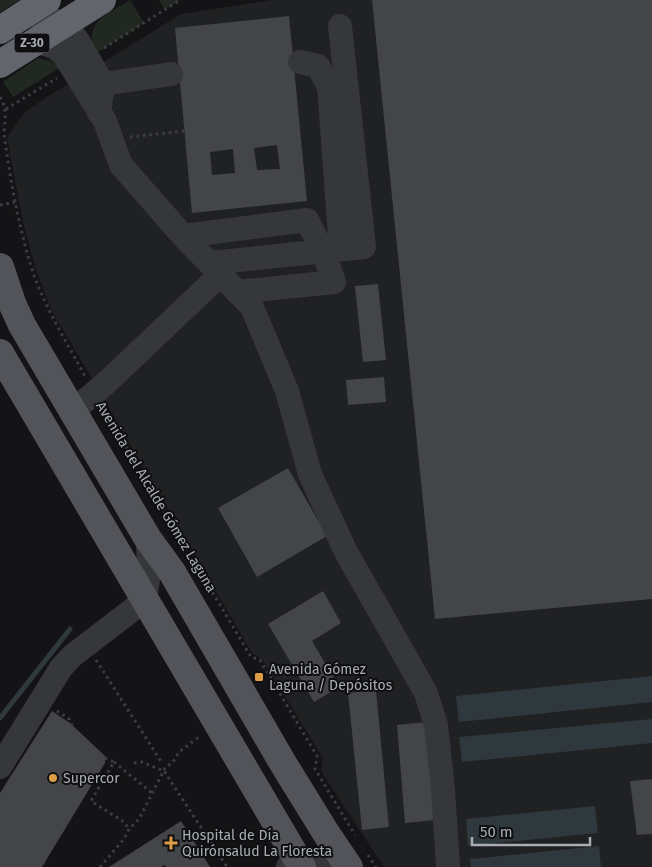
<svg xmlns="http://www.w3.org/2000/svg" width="652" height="867" font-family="'Fira Sans',sans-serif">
	<rect width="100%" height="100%" fill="#141416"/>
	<path fill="#202123" d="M272 0H652V867H384L321 771 323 758 262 659 252 653 51 309 35 267 23 222 7 138 24 113 50 95 181 14Z"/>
	<path fill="#212821" d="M0 0H20L0 12Z
		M130 0 144 23 95 54C83 21 106 15 130 0Z
		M159 0H180L165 10Z
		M38 58 51 61 61 67 13 97 3 82Z"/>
	<path fill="#2f383d" d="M652 676V702L459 722 456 696Z
		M652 719V743L462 762 459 737Z
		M595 806 598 833 468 846 466 819Z
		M599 846 601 867H471L470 859Z"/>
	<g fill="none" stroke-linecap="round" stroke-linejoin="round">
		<path stroke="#2f383d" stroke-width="5" d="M0 718 70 629"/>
	</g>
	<path fill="#434548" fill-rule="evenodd" d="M372 0H652V599L435 619Z
		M289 16 307 201 192 213 175 28ZM277 145 280 169 257 170 254 148ZM233 149 235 173 212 175 210 152Z
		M378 284 386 360 363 362 355 286Z
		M384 377 386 402 348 405 346 380Z
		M288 468 327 536 257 577 218 508Z
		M323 591 341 623 312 641 339 687 314 702 268 624Z
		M376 690 389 827 362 830 348 693Z
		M52 711 70 723 105 756V763L42 867H0V793Z
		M427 722 435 820 405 823 397 725Z
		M652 779V834L637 835 630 781Z
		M181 821 210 867H166L164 865 161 867H109Z"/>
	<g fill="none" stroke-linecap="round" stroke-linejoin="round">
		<path stroke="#3c3e41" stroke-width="3" stroke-dasharray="2.5 4" stroke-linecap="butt" d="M104 48 180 0
			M0 97C10 113 2 124 5 141 10 176 16 211 25 245 36 293 62 334 85 376
			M6 109 57 78
			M130 137 184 131
			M0 205 15 202
			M103 408 251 657 260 660 317 756 315 769 355 835
			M96 660 162 763
			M57 711 69 719 72 726
			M105 758 114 762 91 801 124 822 129 829
			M114 762 152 793
			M134 763 142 762 164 771 227 867
			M368 855 376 867
			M100 867 124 839 129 829 139 819 165 768 173 762 179 752 199 737"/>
		<path stroke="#36373a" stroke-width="24" d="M24 15 43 16 65 24 78 41 103 84 99 113
			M36 41 56 48 64 55 105 121 121 165 183 236 252 307 287 391 310 474 346 552 426 693 436 725 443 789 448 867
			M300 62 318 66 329 87 341 249
			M103 84 171 74
			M183 236 307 220 323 251 334 282 237 292
			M210 263 364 247 340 26
			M73 411 106 383 221 274
			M0 767 61 668 72 656 145 600 149 573 148 539
			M288 867C302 859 314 861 329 867"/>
		<path stroke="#525459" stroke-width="28" d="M0 267 12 303 22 325 148 539 172 572 284 765 326 833 349 867
			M0 353 302 867"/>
		<path stroke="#62656b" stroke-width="28" d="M0 30 47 0
			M0 64 102 0"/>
	</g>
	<g fill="#dd9d45" stroke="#0f0f11" stroke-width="2">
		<rect x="254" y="672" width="10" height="10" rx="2.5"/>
		<circle cx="53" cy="778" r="5"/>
		<path d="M168.5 835.5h5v5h5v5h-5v5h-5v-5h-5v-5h5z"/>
	</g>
	<g text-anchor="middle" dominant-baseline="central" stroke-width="4" stroke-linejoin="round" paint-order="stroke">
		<rect fill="#0f0f11" stroke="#7a7e83" stroke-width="1" x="14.5" y="33.5" width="35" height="19" rx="4"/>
		<g font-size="12" font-weight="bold" fill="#a8adb4">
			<text x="32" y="43">Z-30</text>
		</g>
		<g font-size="14" fill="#a8adb4" stroke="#0f0f11">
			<text transform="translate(156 497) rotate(59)">Avenida del Alcalde Gómez Laguna</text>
		</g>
		<g font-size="14" fill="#a8adb4" stroke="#0f0f11" text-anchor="start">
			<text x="269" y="669">Avenida Gómez<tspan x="269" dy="16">Laguna / Depósitos</tspan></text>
			<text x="63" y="778">Supercor</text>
			<text x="182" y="835">Hospital de Día<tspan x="182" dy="16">Quirónsalud La Floresta</tspan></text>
		</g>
	</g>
	<path d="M472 837v8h118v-8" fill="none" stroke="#a8adb4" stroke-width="2.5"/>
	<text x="480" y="837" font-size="15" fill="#a8adb4" stroke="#0f0f11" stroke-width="4" paint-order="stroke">50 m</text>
</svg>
